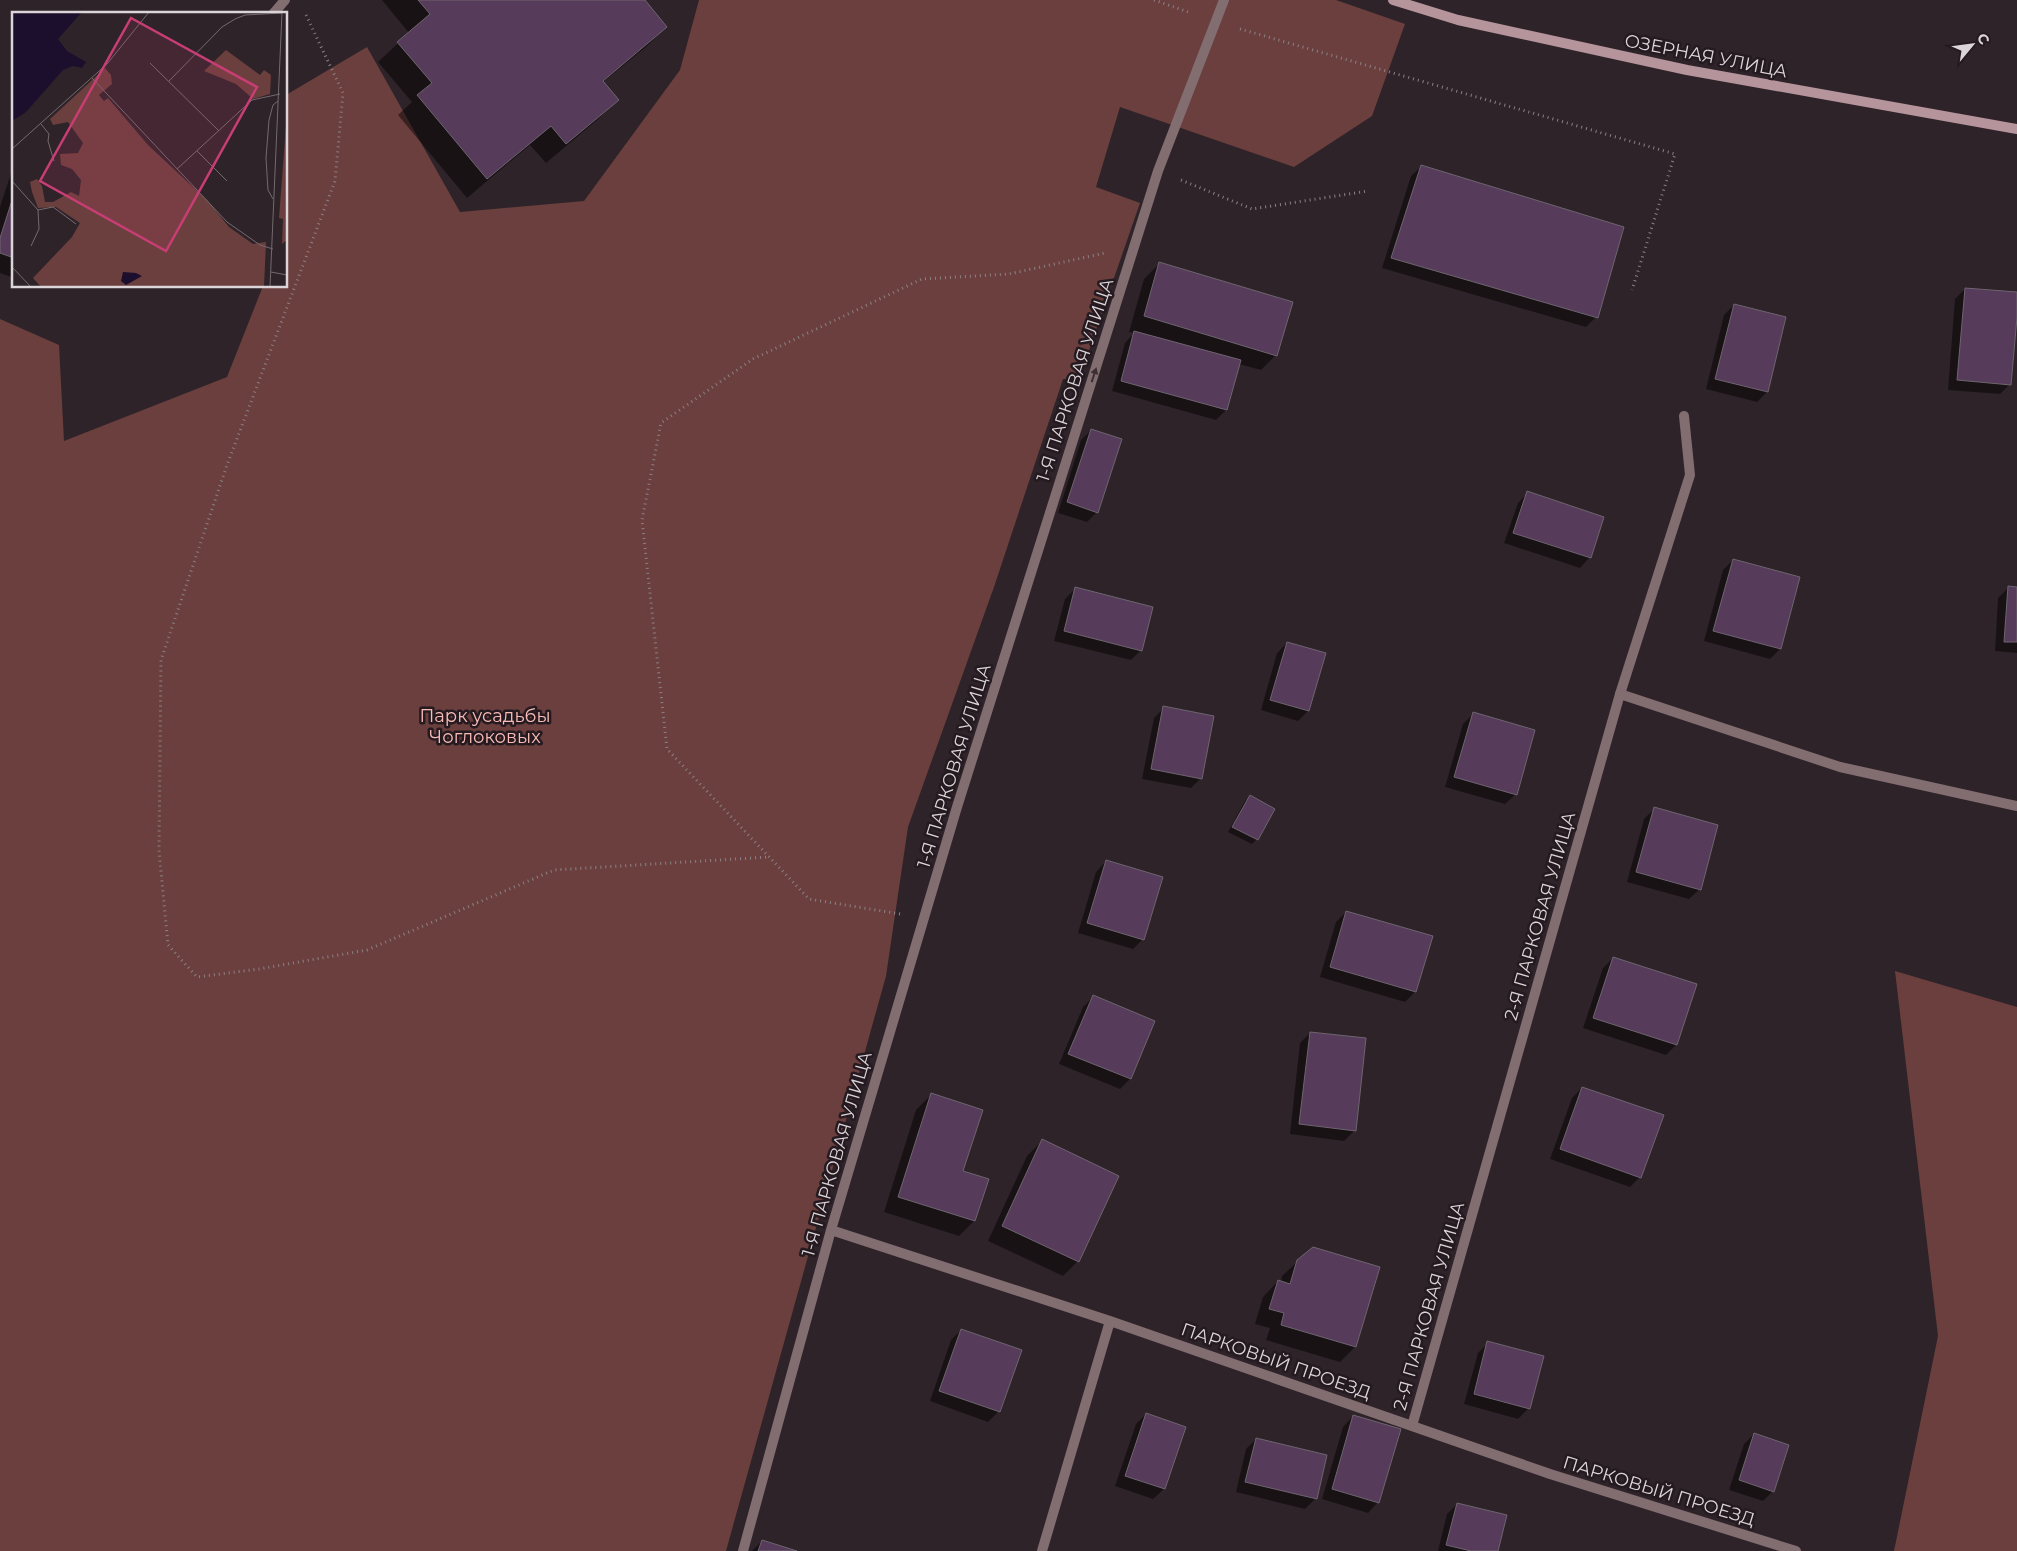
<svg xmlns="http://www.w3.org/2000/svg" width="2017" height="1551" font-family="Montserrat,sans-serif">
	<rect width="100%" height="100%" fill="#2e2329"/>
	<path fill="#6b3f3d" d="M699 0H1336L1405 24 1372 116 1294 167 1120 107 1096 187 1140 203 1079 379H1063L994 587 908 827 886 976 726 1551H0V319L59 345 64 441 227 377 263 286H286V95L367 47 460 212 584 201 680 70Z
		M1895 971 2017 1007V1551H1894L1938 1336Z"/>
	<path fill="#0007" d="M382 0H643L666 27 646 47 603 82 617 100 597 120 546 163 530 145 467 198 398 115 412 102 378 62 409 33Z
		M14 164V278L0 273V207Z
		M1422 166 1596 317 1586 327 1382 268 1411 176Z
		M1159 264 1276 355 1261 370 1239 364 1226 410 1216 420 1112 391 1125 343 1134 333 1129 332 1144 279Z
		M1965 289 2017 293 2010 384 2000 394 1948 390 1955 299Z
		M1734 305 1785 318 1767 392 1757 402 1706 389 1724 315Z
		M1091 430 1097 512 1087 522 1058 513 1081 440Z
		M1528 493 1590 557 1580 568 1504 543 1518 503Z
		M1733 560 1780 649 1770 659 1704 641 1723 570Z
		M2008 588H2017V653L1995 651 1998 598Z
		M1075 589 1141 650 1131 660 1054 641 1065 599Z
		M1287 643 1324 654 1308 711 1298 721 1261 710 1277 653Z
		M1164 708 1201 778 1191 788 1142 779 1154 718Z
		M1473 714 1516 794 1505 804 1445 787 1463 724Z
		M1250 797 1257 839 1252 844 1228 832 1245 801Z
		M1654 809 1700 889 1689 899 1627 882 1644 819Z
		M1106 861 1143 939 1133 949 1078 933 1096 872Z
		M1346 912 1431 937 1415 992 1405 1002 1320 977 1336 922Z
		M1613 958 1676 1045 1666 1055 1583 1028 1603 968Z
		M1093 997 1153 1022 1130 1079 1120 1089 1059 1064 1083 1007Z
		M1310 1033 1355 1130 1344 1141 1290 1134 1300 1043Z
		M1582 1088 1640 1177 1630 1187 1550 1159 1572 1098Z
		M932 1094 961 1172 974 1221 959 1236 884 1212 916 1110Z
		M1042 1141 1078 1261 1063 1276 988 1241 1027 1156Z
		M1298 1261 1379 1268 1355 1347 1340 1362 1266 1340 1270 1328 1255 1324 1263 1297 1278 1281 1281 1282 1282 1276Z
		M961 1330 1020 1351 998 1412 988 1422 930 1401 951 1340Z
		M1488 1343 1528 1409 1518 1419 1464 1404 1478 1353Z
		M1146 1414 1184 1427 1164 1489 1153 1499 1115 1486 1136 1424Z
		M1353 1416 1378 1502 1368 1513 1322 1499 1343 1427Z
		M1754 1434 1773 1491 1763 1501 1729 1490 1744 1444Z
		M1256 1439 1315 1499 1305 1509 1236 1492 1246 1449Z
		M1457 1504 1497 1551H1438L1447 1514Z
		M762 1541 792 1551H752Z"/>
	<path fill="#563b5a" stroke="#6e656f" d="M418 0H645L667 27 603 81 619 100 566 144 551 126 487 179 417 95 432 83 397 42 430 14Z
		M1421 165 1624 227 1598 318 1391 258Z
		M14 194V258L0 253V238Z
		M1159 262 1293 302 1277 356 1144 316Z
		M1965 288 2017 292V317L2011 385 1957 380Z
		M1734 304 1786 317 1768 392 1715 379Z
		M1134 331 1241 360 1227 410 1121 381Z
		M1091 429 1122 439 1098 513 1067 502Z
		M1527 491 1604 517 1591 558 1513 533Z
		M1733 559 1800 577 1781 649 1713 631Z
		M2008 586 2017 587V642H2004Z
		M1075 587 1153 607 1142 651 1064 631Z
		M1287 642 1326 653 1309 711 1270 700Z
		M1163 706 1214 716 1202 779 1151 769Z
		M1473 712 1535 730 1517 795 1454 777Z
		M1250 795 1275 809 1258 840 1232 827Z
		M1654 807 1718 825 1701 890 1636 872Z
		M1106 860 1163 877 1144 940 1087 923Z
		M1346 911 1433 936 1416 992 1330 967Z
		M1613 957 1697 984 1677 1045 1593 1018Z
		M1093 995 1155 1021 1131 1079 1068 1054Z
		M1310 1032 1366 1038 1356 1131 1299 1124Z
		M1582 1087 1664 1115 1641 1178 1560 1149Z
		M931 1093 983 1110 963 1171 989 1179 975 1221 898 1197Z
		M1042 1139 1119 1176 1079 1262 1002 1226Z
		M1313 1247 1380 1267 1356 1347 1281 1325 1284 1313 1269 1309 1278 1280 1290 1284 1297 1260Z
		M961 1329 1022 1350 1000 1412 939 1391Z
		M1487 1341 1544 1356 1530 1409 1474 1394Z
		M1146 1413 1186 1427 1165 1489 1125 1476Z
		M1353 1415 1401 1429 1379 1503 1332 1489Z
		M1754 1433 1789 1445 1774 1492 1739 1480Z
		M1256 1438 1327 1455 1317 1499 1245 1482Z
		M1457 1503 1507 1515 1498 1551H1471L1446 1545Z
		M762 1540 797 1551H758Z"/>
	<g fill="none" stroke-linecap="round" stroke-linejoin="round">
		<path stroke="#8a8186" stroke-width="3" stroke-dasharray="1 4" stroke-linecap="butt" d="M1154 0 1191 13
			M306 15 343 93 335 181 227 465 161 660 159 850 168 945 197 977 259 969 367 950 554 870 769 857
			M1240 29 1675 154 1632 290
			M1181 180 1252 209 1368 191
			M900 914 809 899 667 749 642 520 661 423 753 359 922 279 1009 274 1105 253"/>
		<path stroke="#826d71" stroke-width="10" d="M273 14 285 0
			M1620 694 1840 767 2017 806"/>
		<path stroke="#826d71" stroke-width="10" d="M831 1230 1110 1321 1550 1474 1796 1551
			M1412 1426 1620 694 1690 475 1684 416
			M743 1551 831 1230 957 807 1158 171 1224 0
			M1042 1551 1110 1321"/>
		<path stroke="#b6949c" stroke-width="10" d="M1393 0 1458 20 1687 70 2017 129"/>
	</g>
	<defs><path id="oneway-solid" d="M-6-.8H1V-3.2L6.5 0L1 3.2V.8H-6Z" transform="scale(1.25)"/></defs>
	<use fill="#3c2f34" href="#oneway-solid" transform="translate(1094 375) rotate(-72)"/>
	<g text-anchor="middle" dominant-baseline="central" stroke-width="5" stroke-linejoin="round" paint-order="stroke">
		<g font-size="18" fill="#dbd4d8" stroke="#241a20">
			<text transform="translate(1706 56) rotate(11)">ОЗЕРНАЯ УЛИЦА</text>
			<text transform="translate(1075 380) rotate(-72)">1-Я ПАРКОВАЯ УЛИЦА</text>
			<text transform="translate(954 766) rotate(-73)">1-Я ПАРКОВАЯ УЛИЦА</text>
			<text transform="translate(1540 916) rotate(-74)">2-Я ПАРКОВАЯ УЛИЦА</text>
			<text transform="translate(837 1154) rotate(-74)">1-Я ПАРКОВАЯ УЛИЦА</text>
			<text transform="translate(1429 1306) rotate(-74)">2-Я ПАРКОВАЯ УЛИЦА</text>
			<text transform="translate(1276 1361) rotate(19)">ПАРКОВЫЙ ПРОЕЗД</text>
			<text transform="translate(1659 1491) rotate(17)">ПАРКОВЫЙ ПРОЕЗД</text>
		</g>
		<g font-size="18" fill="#fabbb6" stroke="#241a20">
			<text x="485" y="716">Парк усадьбы<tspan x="485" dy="21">Чоглоковых</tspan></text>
		</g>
	</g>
	<g transform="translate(12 12)">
		<rect width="275" height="275" fill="#2e2329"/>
		<path d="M214 38 248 63 252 58 259 63 258 82 241 87 224 72 192 59ZM93 56 99 63 100 72 87 83 92 89 96 86 136 133 195 188 217 215 241 232 254 230 252 275H29L21 266 60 225 68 211 44 195 26 196 20 180 18 170 25 167 30 174 33 190H41L59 180 67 184 69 168 60 157 49 153 48 142 66 141 71 131 56 110 41 113 38 107ZM275 100V228L270 232 271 207 267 206Z" fill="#6b3f3d"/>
		<path d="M0 0H70L46 27 55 39 74 50 70 56 61 54 51 58 14 100 0 109ZM111 260 124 261 130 264 114 273 109 269Z" fill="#1c0e2d"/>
		<path fill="none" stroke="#736a6f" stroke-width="1" d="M138 51 207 119M80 66 215 210 248 233 261 237M157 69 210 15 223 7 233 3 270 1M29 112 37 122 36 129 42 149M0 137 95 52 137 0M185 139 215 169M165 157 240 88 268 82M0 169 26 198 27 217 19 234M261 187 256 178 254 146 257 108 261 93 266 89M26 198 41 195 64 212M0 255 19 275M259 260 275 263M258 275 270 0"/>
		<path fill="#c73e74" fill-opacity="0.15" stroke="#c73e74" stroke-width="2.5" d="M119 6 245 75 154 239 28 169Z"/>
		<rect width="275" height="275" fill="none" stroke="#dbd4d8" stroke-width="2.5"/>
	</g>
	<g transform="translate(1972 45) rotate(61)" stroke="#241a20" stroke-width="4" paint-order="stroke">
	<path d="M0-4L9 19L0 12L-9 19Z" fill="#dbd4d8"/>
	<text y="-8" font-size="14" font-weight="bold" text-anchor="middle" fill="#dbd4d8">С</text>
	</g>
</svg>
